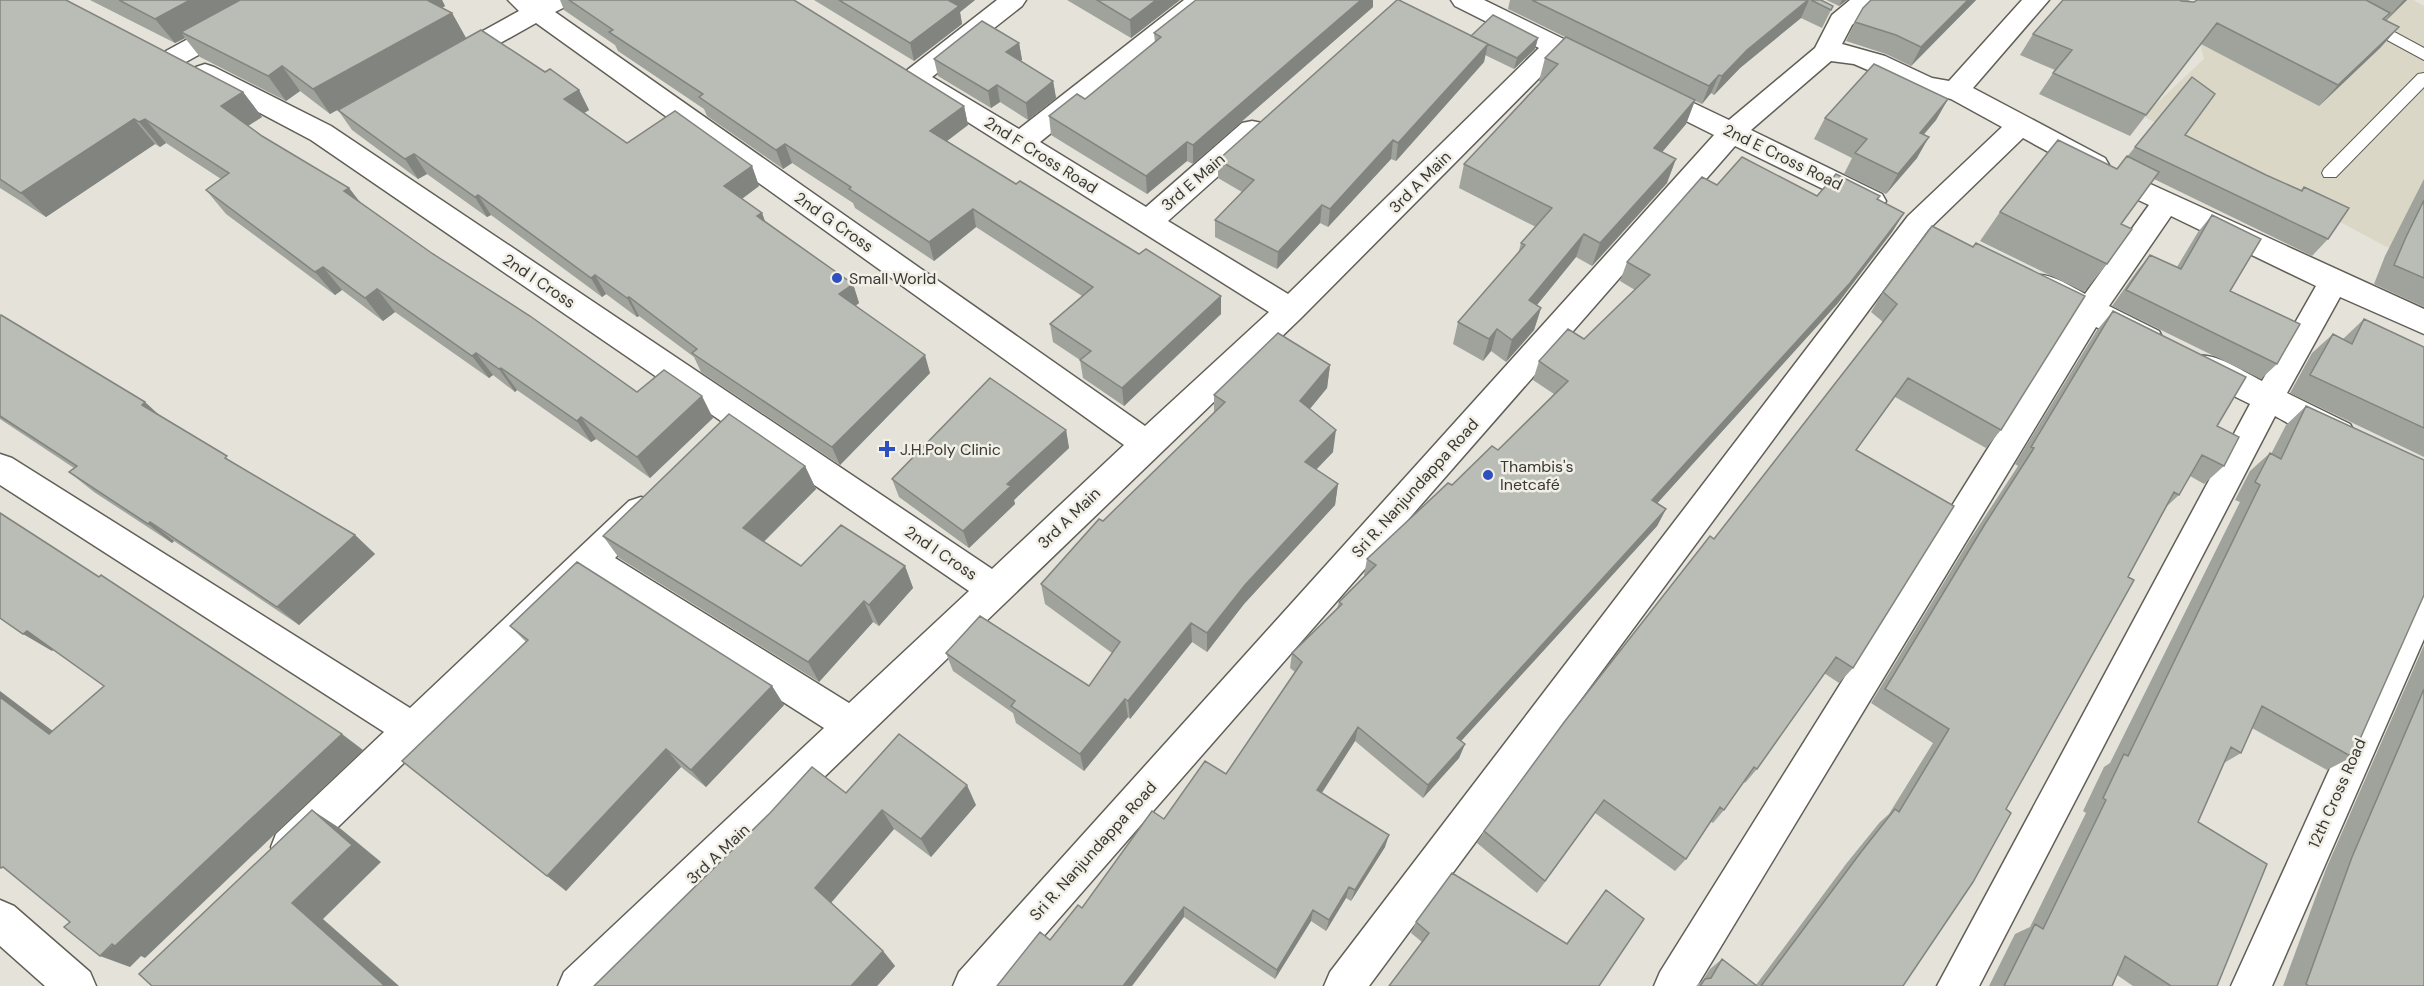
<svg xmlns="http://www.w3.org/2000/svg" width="2424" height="986" font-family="'DM Sans',sans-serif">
	<rect width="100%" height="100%" fill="#e4e2d9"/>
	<path fill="#dad7c6" d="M2240 0H2413L2424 6V263L2383 245 2143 116 2204 59 2198 36Z"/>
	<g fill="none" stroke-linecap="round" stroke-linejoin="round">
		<g stroke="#615f57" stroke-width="2">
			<path id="lane" d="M2317 0H2335L2424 48V60L2319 3Z
				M2424 73V87L2336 177H2324L2322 173 2324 169 2418 74Z"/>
		</g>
		<g stroke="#615f57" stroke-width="3">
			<path id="street" d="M259 0H291L287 6 184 63 175 66 166 63 162 57 166 51Z
				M508 0H565L567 2 563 8 555 12 1145 426 1269 312 917 90 914 85 906 83 902 77 906 71 997 0H1026L1022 6 932 77 1019 129 1184 0H1213L1209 6 1040 142 1146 207 1242 123 1252 121 1262 123 1266 130 1262 137 1168 221 1288 294 1539 48 1455 6 1451 0H1484L1584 49 1588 55 1584 61 1575 64 1559 58 1301 318 607 986H558L564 972 824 728 592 580 304 860 290 866 276 860 271 847 276 834 384 732 0 485V454L12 458 410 708 629 501 641 497 653 501 658 511 653 521 615 558 849 703 969 591 311 140 196 79 192 73 196 67 205 64 214 67 331 126 992 569 1124 445 536 23 461 65 452 68 443 65 439 59 443 53 519 11Z
				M1850 0H1878L1852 25 1842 44 1885 56 1932 78 1949 81 2022 0H2049L1973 88 2105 158 2109 165 2105 172 2095 175 2085 172 2023 138 1928 230 1369 986H1324L1330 972 1908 216 2002 127 1951 99 1914 90 1854 64 1831 61 1751 130 1882 194 1886 201 1882 208 1872 211 1862 208 1735 146 1000 986H953L959 972 1714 135 1642 99 1638 93 1642 87 1651 84 1660 87 1729 120 1815 48 1832 15Z
				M2146 182 2424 309V334L2340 297 2287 393 2350 424 2355 433 2350 442C2327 450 2296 427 2275 416L1979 986H1937L2250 404 2191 375 2187 366 2191 357C2214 350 2241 371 2262 381L2316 286 2171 216 2109 306 2159 331 2163 339 2159 347C2138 354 2115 336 2096 327L1697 986H1654L1660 972 2072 314 2028 292 2023 284 2028 276C2047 270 2068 285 2085 294L2149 205 2136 199 2132 192 2136 185Z
				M2424 584V639L2272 986H2231L2412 588Z
				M0 900 14 906 90 972 96 986H45L0 946Z"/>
		</g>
		<use href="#lane" fill="#fff" fill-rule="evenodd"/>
		<use href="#street" fill="#fff" fill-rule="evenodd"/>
	</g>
	<path fill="#9fa39c" d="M0 0 243 92 262 117 248 126 262 136 349 188 361 203 433 254 637 392 713 418 650 478 596 439 591 442 517 390 515 392 493 375 489 378 395 312 383 321 342 290 335 295 226 214 206 190 221 179 166 143 160 147 155 144 46 217 0 188Z
		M90 0H442L445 6 442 8 452 13 466 38 330 114 300 91 286 101 200 57 185 38 175 43Z
		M560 0H794L964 106 968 125 947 141 1016 184 1139 254 1221 296V314L1124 406 1083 378 1080 360 1053 342 1050 324 1082 296 976 227 934 261 855 208 853 203 792 163 783 169 707 116 704 109 618 51 615 45 564 10Z
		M814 0H975L960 12 962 24 914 61Z
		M1067 0H1180L1131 38Z
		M1510 0H1821L1833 6 1822 28 1801 18 1740 68 1714 95 1711 93 1702 104 1695 101 1686 124 1662 152 1667 183 1592 266 1576 257 1537 305 1541 308 1534 330 1506 362 1491 351 1483 361 1453 344 1458 322 1518 254 1521 243 1536 227 1459 188 1464 164 1540 82 1539 81 1545 58 1565 37 1508 9Z
		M1826 0H1847L1839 6Z
		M1871 0H1976L1911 66 1886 54 1846 41 1855 22Z
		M2063 0H2190L2187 2H2194L2197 0H2407L2386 21 2399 27 2380 48 2319 106 2201 44 2130 136 2039 94 2055 70 2020 55 2033 34Z
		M1373 7 1193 164 1187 161 1147 194 1051 135 1049 116 1085 99 1155 43 1154 33Z
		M1471 36 1538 38 1535 49 1514 69 1485 55 1484 62 1396 161 1391 159 1328 227 1320 223 1277 269 1215 237V220L1242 192 1218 178V160Z
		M1019 43 1022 60 1020 61 1053 81 1056 98 1028 120 1000 102 991 108 938 76 934 59Z
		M545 72 579 90 589 110 584 113 627 143 752 166 759 186 742 199 762 213 765 222 853 284 859 303 855 306 930 373 840 465 701 372 694 357 639 316 637 317 606 294 602 297 491 215 487 217 427 174 418 179 352 130 338 110Z
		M1948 99 1936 120 1924 134 1917 158 1886 194 1844 174 1852 158 1814 139 1825 118Z
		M2185 135 2266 175 2301 190 2304 187 2328 239 2312 256 2154 179 2121 224 2107 264 2084 292 1980 241 2000 212 2117 169 2135 147Z
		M2424 179V307L2374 284 2385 256Z
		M1717 185 1817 196H1880L1877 200 1904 213 1892 232 1838 303 1657 503 1666 509 1657 526 1461 741 1465 744 1459 758 1423 798 1355 741 1322 793 1385 847 1351 901 1346 898 1326 931 1311 921 1275 979 1184 917 1050 940 1082 908 1164 819 1226 774 1295 672 1290 668 1292 653 1337 608 1339 602 1365 576 1364 575 1367 559 1452 485 1498 450 1554 394 1533 380 1539 361 1584 339 1635 290 1620 281 1627 262Z
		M2212 215 2230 291 2277 364 2261 379 2112 306 2137 271 2150 255 2177 267 2198 232Z
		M1932 226 2001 430 1986 448 1895 397 1856 450 1853 668 1839 683 1824 673 1757 769 1745 783 1744 782 1724 810 1713 823 1711 822 1686 859 1675 871 1595 813 1537 893 1477 843 1484 831 1714 539 1883 322 1871 312 1883 292Z
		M2113 311 2217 426 2224 466 2204 484 2190 476 2179 495 2167 506 1903 986H1696L1703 980 1710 969 1722 959 1756 985 1846 864 1880 822 1889 814 1933 743 1871 703 1969 541 2018 466 2015 464 2097 330Z
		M0 316 160 416 235 464 355 535 375 554 299 625 174 541 172 543 94 492 69 472 74 468 0 419Z
		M2364 319 2424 347V457L2290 393 2312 353 2333 334 2343 339Z
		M1330 365 1327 388 1310 409 1333 452 1316 470 1338 484 1335 505 1244 604 1207 652 1192 642 1130 719 1128 717 1084 771 1016 723 1013 713 953 671 946 653 1089 686 1112 653 1045 604 1041 584 1103 521 1214 413V395Z
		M2306 406 2352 757 2327 770 2252 728 2241 753 2224 763 2198 822 2217 986H2133L2117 975 2112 986H1989L2015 934 2030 927 2086 813 2083 811 2104 767 2110 763 2240 502 2235 500 2250 471 2270 453 2271 454 2286 425Z
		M1066 430 1069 448 1014 500 1015 504 969 548 899 497 892 479Z
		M805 466 816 489 764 542 801 566H905L913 588 879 626 873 622 819 682 619 558 603 536Z
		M510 626 772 686 784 705 706 787 681 767 566 891 526 642Z
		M2424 645V986H2283L2326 869Z
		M846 793 976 805 931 857 894 829 831 903 883 951 895 966 877 986 770 813Z
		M1606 890 1599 986 1422 942 1411 933 1416 922 1566 944Z"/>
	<path fill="#82847f" d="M190 0H254L181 32 185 38 175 43 155 19Z
		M415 0H442L445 6 425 17Z
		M948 0H975L960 12 962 24 914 61 910 43Z
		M1156 0H1180L1131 38 1130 20Z
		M1361 0H1373V7L1193 164V145Z
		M1809 0 1801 18 1740 68 1714 95 1722 76 1747 50Z
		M1842 0H1847L1839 6Z
		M1968 0H1976L1911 66 1921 47Z
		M2404 0H2407L2383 23 2402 2Z
		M452 13 466 38 330 114 313 89Z
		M2399 27 2380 48 2319 106 2338 85Z
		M1538 38 1535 49 1514 69 1517 58Z
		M1019 43 1022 60 1009 69 1006 52Z
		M1488 44 1484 62 1396 161 1398 143Z
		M282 66 300 91 286 101 268 76Z
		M1719 75 1711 93 1702 104 1709 86Z
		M1053 81 1056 98 1028 120 1026 103Z
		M997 85 1000 102 991 108 988 91Z
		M579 90 589 110 574 119 564 99Z
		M243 92 262 117 240 131 221 106Z
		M1948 99 1936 120 1908 153 1920 133Z
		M1695 100 1686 124 1646 171 1654 148Z
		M964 106 968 125 935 150 930 131Z
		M134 119 155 144 46 217 21 193Z
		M145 119 166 143 160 147 139 122Z
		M1929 137 1917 158 1886 194 1898 174Z
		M1393 140 1391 159 1328 227 1330 209Z
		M1187 142V161L1147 194 1146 176Z
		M785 144 792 163 783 169 776 150Z
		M414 154 427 174 418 179 405 159Z
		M1676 159 1667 183 1592 266 1600 243Z
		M752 166 759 186 732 206 724 186Z
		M349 188 367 212 344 191Z
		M478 195 491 215 487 217 475 197Z
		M1322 205 1320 223 1277 269 1278 252Z
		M973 209 976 227 934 261 929 242Z
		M762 213 769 232 757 216Z
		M1904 213 1892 232 1838 303 1644 518 1652 500Z
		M1584 234 1576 257 1523 322 1529 300Z
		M323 267 342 290 335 295 315 272Z
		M595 275 606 294 602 297 591 278Z
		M853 284 859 303 846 313 839 294Z
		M377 289 395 312 383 321 365 298Z
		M1221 296V314L1124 406 1122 388Z
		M629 297 639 316 637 317 627 298Z
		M1541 308 1534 330 1506 362 1512 340Z
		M1497 329 1491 351 1483 361 1489 339Z
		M476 353 493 375 489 378 472 356Z
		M925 355 930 373 840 465 832 447Z
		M1330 365 1327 388 1298 423 1300 401Z
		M501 368 517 390 515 392 499 369Z
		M702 396 713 418 650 478 637 457Z
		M145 402 168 423 142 405Z
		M581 417 596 439 591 442 577 421Z
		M1066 430 1069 448 1014 500 1015 504 969 548 963 531 1007 484Z
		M1336 430 1333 452 1303 483 1305 462Z
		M805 466 816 489 755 550 743 528Z
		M1338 484 1335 505 1244 604 1207 652V633L1245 585Z
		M1666 509 1657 526 1451 752 1457 738Z
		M150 522 174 541 172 543 148 524Z
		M355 535 375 554 299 625 277 607Z
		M905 566 913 588 879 626 869 605Z
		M864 601 873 622 819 682 808 662Z
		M1191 623 1192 642 1130 719 1128 701Z
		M27 631 55 648 52 651 23 634Z
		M772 686 784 705 706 787 691 770Z
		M0 691 78 750 49 734 0 697Z
		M1125 699 1128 717 1084 771 1080 754Z
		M1358 727 1355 741 1315 803 1317 790Z
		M342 734 363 750 145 958 141 956 130 967 100 956Z
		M1465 744 1459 758 1423 798 1428 785Z
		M666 749 681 767 566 891 547 876Z
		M967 785 976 805 931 857 921 839Z
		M312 810 341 829 381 862 323 919 399 986H385L292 903Z
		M882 810 894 829 829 905 815 888Z
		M1389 835 1385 847 1351 901 1355 890Z
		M1349 887 1346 898 1326 931 1329 920Z
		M1184 907V917L1132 986H1123Z
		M1313 910 1311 921 1275 979 1277 970Z
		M883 951 895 966 877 986H851Z"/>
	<path fill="#b9bdb5" stroke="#82847f" stroke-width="1.5" d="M0 0H66L243 92 221 106 262 136 349 188 344 191 433 254 530 316 637 392 664 370 702 396 637 457 581 417 577 421 501 368 499 369 476 353 472 356 377 289 365 298 323 267 315 272 206 190 229 173 145 119 139 122 134 119 21 193 0 179Z
		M119 0H190L155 19Z
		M240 0H427L452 13 313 89 282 66 268 76 181 32Z
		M569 0H794L964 106 930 131 1016 184 1020 181 1139 254 1146 249 1221 296 1122 388 1080 360 1091 351 1050 324 1093 287 973 209 929 242 849 189 851 187 785 144 776 150 699 97 703 94 609 32 613 30Z
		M839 0H948L959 6 910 43Z
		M1097 0H1156L1130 20Z
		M1196 0H1361L1193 145 1187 142 1146 176 1049 116 1077 94 1085 99 1161 37 1154 33Z
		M1397 0H1399L1488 44 1398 143 1393 140 1330 209 1322 205 1278 252 1215 220 1254 180 1218 160Z
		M1532 0H1808L1747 50 1722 76 1719 75 1709 86Z
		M1811 0H1821L1833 6 1831 10Z
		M1871 0H1968L1921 47 1896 35 1855 22 1863 8Z
		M2063 0H2180L2181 1 2194 2 2197 0H2366L2390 13 2383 19 2399 27 2338 85 2217 23 2146 115 2053 73 2072 50 2033 34Z
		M1493 15 1538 38 1517 58 1471 36Z
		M982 21 1019 43 1006 52 1053 81 1026 103 997 85 988 91 934 59Z
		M481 30 545 72 550 69 579 90 564 99 627 143 675 111 752 166 724 186 762 213 757 216 853 284 839 294 925 355 832 447 692 353 697 349 629 297 627 298 595 275 591 278 478 195 475 197 414 154 405 159 338 110Z
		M1566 37 1695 100 1654 148 1676 159 1600 243 1584 234 1529 300 1541 308 1512 340 1497 329 1489 339 1458 322 1525 245 1521 243 1552 208 1464 164 1558 64 1545 58Z
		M1874 64 1948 99 1920 133 1929 137 1898 174 1855 153 1867 139 1825 118Z
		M2192 77 2215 94 2185 135 2266 175 2302 191 2304 187 2349 208 2328 239 2135 147Z
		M2058 140 2117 169 2127 156 2159 172 2121 224 2132 229 2107 264 2000 212Z
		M1742 157 1817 196 1836 174 1880 196 1877 199 1904 213 1850 283 1652 500 1666 509 1457 738 1465 744 1428 785 1358 727 1317 790 1389 835 1355 890 1349 887 1329 920 1313 910 1277 970 1184 907 1123 986H997L1040 932 1050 940 1078 905 1082 908 1152 811 1164 819 1205 761 1226 774 1302 662 1292 653 1342 604 1339 602 1376 565 1367 559 1448 483 1452 485 1492 446 1498 450 1568 381 1539 361 1568 329 1584 339 1650 275 1627 262 1702 177 1717 185Z
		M2424 200V278L2394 265 2406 237Z
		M2212 215 2261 239 2230 291 2300 324 2277 364 2126 290 2150 255 2181 269Z
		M1932 226 1973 247 1976 243 2085 296 2001 430 1908 378 1856 450 1954 506 1853 668 1836 657 1757 769 1754 767 1724 810 1720 807 1686 859 1604 800 1545 881 1484 831 1565 721 1710 536 1714 539 1897 304 1883 292Z
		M2113 311 2246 377 2217 426 2239 437 2224 466 2202 455 2179 495 2174 492 2128 577 2134 580 2006 809 2011 813 1973 882 1903 986H1761L1861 852 1895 809 1899 812 1949 729 1885 689 1985 524 2034 448 2031 447Z
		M1 315 145 402 142 405 227 456 225 458 355 535 277 607 150 522 148 524 69 472 77 466 0 416V316Z
		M2364 319 2424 347V428L2310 375 2333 334 2352 344Z
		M1278 333 1330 365 1300 401 1336 430 1305 462 1338 484 1245 585 1207 633 1191 623 1128 701 1125 699 1080 754 1011 706 1015 701 946 653 980 616 1089 686 1120 642 1041 584 1099 519 1103 521 1225 402 1214 395Z
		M990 378 1066 430 1007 484 1011 486 963 531 892 479Z
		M2306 406 2424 460V595L2352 757 2262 706 2241 753 2231 747 2198 822 2267 864 2217 986H2171L2125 956 2112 986H2004L2035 924 2043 929 2106 800 2103 798 2124 754 2128 756 2260 485 2255 482 2270 453 2281 459Z
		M729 414 805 466 743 528 801 566 841 525 905 566 869 605 864 601 808 662 603 536Z
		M0 513 99 577 101 575 342 734 115 946 112 944 100 956 64 927 70 922 3 867 1 868 0 867V697L49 734 104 686 27 631 23 634 0 618Z
		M577 562 772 686 691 770 666 749 547 876 402 761 528 640 510 626Z
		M2424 689V986H2309L2306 984 2352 857Z
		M899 734 967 785 921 839 882 810 815 888 883 951 851 986H594L770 813 812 767 846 793Z
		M312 810 352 845 292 903 385 986H152L139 974Z
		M1452 873 1567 944 1606 890 1644 919 1599 986H1389L1429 933 1416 922Z
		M1722 959 1757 986H1700L1705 979 1711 978Z"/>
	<g fill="#2e4fbf" stroke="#f1efe6" stroke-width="2">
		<circle cx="837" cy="278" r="6"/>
		<path d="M884 440h6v6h6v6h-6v6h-6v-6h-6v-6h6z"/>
		<circle cx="1488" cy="475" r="6"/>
	</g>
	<g text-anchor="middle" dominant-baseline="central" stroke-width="5" stroke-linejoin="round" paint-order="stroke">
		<g font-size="16" fill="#393835" stroke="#f1efe6">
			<text transform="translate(1041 155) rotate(32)">2nd F Cross Road</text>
			<text transform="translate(1783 157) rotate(26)">2nd E Cross Road</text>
			<text transform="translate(1193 182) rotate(-41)">3rd E Main</text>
			<text transform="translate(1420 182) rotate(-45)">3rd A Main</text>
			<text transform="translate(834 222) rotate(35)">2nd G Cross</text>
			<text transform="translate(539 281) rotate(34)">2nd I Cross</text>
			<text transform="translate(1415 488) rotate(-48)">Sri R. Nanjundappa Road</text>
			<text transform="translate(1069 518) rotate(-44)">3rd A Main</text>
			<text transform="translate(941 553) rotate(34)">2nd I Cross</text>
			<text transform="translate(2337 793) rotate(-66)">12th Cross Road</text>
			<text transform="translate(1093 851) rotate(-48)">Sri R. Nanjundappa Road</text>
			<text transform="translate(718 854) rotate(-43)">3rd A Main</text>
		</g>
		<g font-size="16" fill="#393835" stroke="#f1efe6" text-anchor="start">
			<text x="849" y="278">Small World</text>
			<text x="900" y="449">J.H.Poly Clinic</text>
			<text x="1500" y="466">Thambis's<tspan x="1500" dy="18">Inetcafé</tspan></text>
		</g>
	</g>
</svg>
